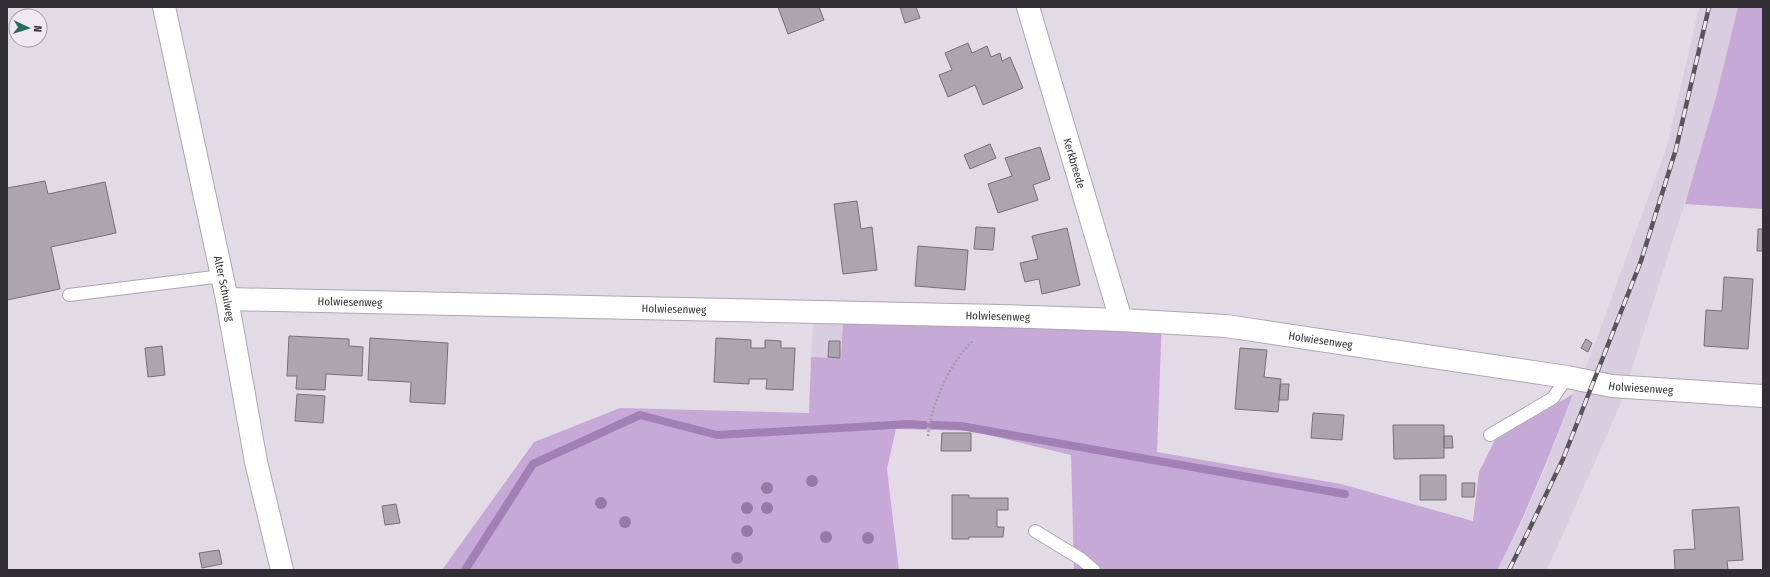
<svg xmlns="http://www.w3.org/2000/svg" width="1770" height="577" font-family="'Fira Sans Condensed',sans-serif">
	<rect width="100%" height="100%" fill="#e2dbe6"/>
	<path fill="#d9cedf" d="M1699 7H1738L1728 53 1701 152 1621 403 1547 570H1497L1517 533 1544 471 1573 394 1584 373 1667 146Z
		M814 303 844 305 841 358 811 357Z"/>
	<path fill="#c6a9d6" d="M1738 7H1763V209L1685 204 1716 97Z
		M844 305 1162 317 1157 452 1341 484 1473 521 1479 472 1495 440 1573 394C1550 454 1527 513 1497 570H1074L1071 455 972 431 896 429 887 469 899 570H442L534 442 620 408 809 413 811 357 841 358Z"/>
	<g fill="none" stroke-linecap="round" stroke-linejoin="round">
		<path stroke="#a27fb5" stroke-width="8" d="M932 425 961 426 1345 494
			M465 570 533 464 640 415 717 435 909 424 924 425"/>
	</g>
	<path fill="#aca5af" stroke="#766f79" d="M778 7H819L824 20 788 34Z
		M900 7H916L920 18 905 23Z
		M968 43 972 53 987 46 991 57 1000 53 1002 61 1010 57 1023 88 983 105 975 85 948 97 939 75 952 70 945 53Z
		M990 144 996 158 970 169 964 155Z
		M1040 147 1050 179 1033 185 1038 200 998 213 988 184 1012 176 1005 158Z
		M45 181 48 194 105 182 116 233 51 247 60 289 7 300V188Z
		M857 201 861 229 872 227 877 270 843 274 834 204Z
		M976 227 995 228 993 250 974 249Z
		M1067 228 1080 285 1042 294 1039 279 1025 282 1020 263 1038 259 1032 236Z
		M1758 229H1763V251H1757Z
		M918 246 968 250 965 290 915 286Z
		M1724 277 1753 279 1748 349 1704 346 1706 310 1722 311Z
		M289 336 349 339V346L363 347 362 376 326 374 325 390 296 389 297 376H287Z
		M370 338 448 343 445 404 410 402 411 382 368 380Z
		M716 338 751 340V348H765V340L781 341V348H795L793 390 766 389 767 379H749V384L714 382Z
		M1586 339 1592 343 1588 352 1581 348Z
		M829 341H840V358L828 357Z
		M162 346 165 375 148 377 145 348Z
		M1240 348 1267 350 1264 377 1281 379 1278 412 1235 409Z
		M1280 384H1289L1288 400H1279Z
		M297 394 325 396 323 423 295 421Z
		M1313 413 1344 415 1342 440 1311 438Z
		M1393 425H1444V458L1394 459Z
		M942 433H971V451H941Z
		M1444 436H1452L1453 448H1444Z
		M1420 475H1446V500H1420Z
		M1462 483H1475L1474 497H1462Z
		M952 495H969V498H1008V510H997V527H1004L1003 537H969V539H952Z
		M396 504 400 523 385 525 382 506Z
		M1739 507 1743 560 1727 561 1728 570H1675L1674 550 1695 549 1692 510Z
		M219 550 222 564 202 568 199 553Z"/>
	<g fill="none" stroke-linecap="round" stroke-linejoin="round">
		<g stroke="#ada6b1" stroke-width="14">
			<path id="service" d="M69 295 222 276
				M1490 435 1553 398 1567 377
				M1035 531 1081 559 1094 570"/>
		</g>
		<g stroke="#ada6b1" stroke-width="24">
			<g id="minor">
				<path id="s1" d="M164 7 227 299 256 462 282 570"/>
				<path id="s2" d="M1028 7 1121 320"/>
				<path id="s3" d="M227 299 1000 316 1121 320 1226 326 1567 377 1612 386 1763 396"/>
			</g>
		</g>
		<path stroke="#a39da6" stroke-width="2.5" stroke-dasharray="2 2" stroke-linecap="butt" d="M928 436C931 405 950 362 973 341"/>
		<use href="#service" stroke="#fff" stroke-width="12"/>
		<use href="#minor" stroke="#fff" stroke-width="22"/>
		<g stroke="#59555b" stroke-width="4.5">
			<path id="rail" d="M1509 570 1529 530 1563 459 1641 261 1676 149 1709 7"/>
		</g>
		<use href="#rail" stroke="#efe8f3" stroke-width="3" stroke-dasharray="9" stroke-linecap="butt"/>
	</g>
	<g fill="#977aa4">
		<circle cx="812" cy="481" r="6"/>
		<circle cx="767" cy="488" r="6"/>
		<circle cx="601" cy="503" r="6"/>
		<circle cx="747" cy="508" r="6"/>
		<circle cx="767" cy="508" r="6"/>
		<circle cx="625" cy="522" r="6"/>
		<circle cx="747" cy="531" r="6"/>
		<circle cx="826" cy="537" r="6"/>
		<circle cx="868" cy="538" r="6"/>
		<circle cx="737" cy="558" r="6"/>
	</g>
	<g text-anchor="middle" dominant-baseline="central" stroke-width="4" stroke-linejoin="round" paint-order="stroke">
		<g font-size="11" fill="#322f34" stroke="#efe8f3">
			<text stroke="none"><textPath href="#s2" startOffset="163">Kerkbreede</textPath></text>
			<text stroke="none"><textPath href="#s1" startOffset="288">Alter Schulweg</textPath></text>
			<text stroke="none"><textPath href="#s3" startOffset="123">Holwiesenweg</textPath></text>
			<text stroke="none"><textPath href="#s3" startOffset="447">Holwiesenweg</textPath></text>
			<text stroke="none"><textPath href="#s3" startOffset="771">Holwiesenweg</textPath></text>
			<text stroke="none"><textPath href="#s3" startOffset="1095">Holwiesenweg</textPath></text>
			<text stroke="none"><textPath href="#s3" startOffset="1419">Holwiesenweg</textPath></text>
		</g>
	</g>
	<rect width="1770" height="577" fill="none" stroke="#322f34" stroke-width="16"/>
	<g transform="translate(28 28) rotate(94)"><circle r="19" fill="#efe8f3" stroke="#a39ea7"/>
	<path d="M0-3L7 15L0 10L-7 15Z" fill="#286c5e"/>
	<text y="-6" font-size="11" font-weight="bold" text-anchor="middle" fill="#322f34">N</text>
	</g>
</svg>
